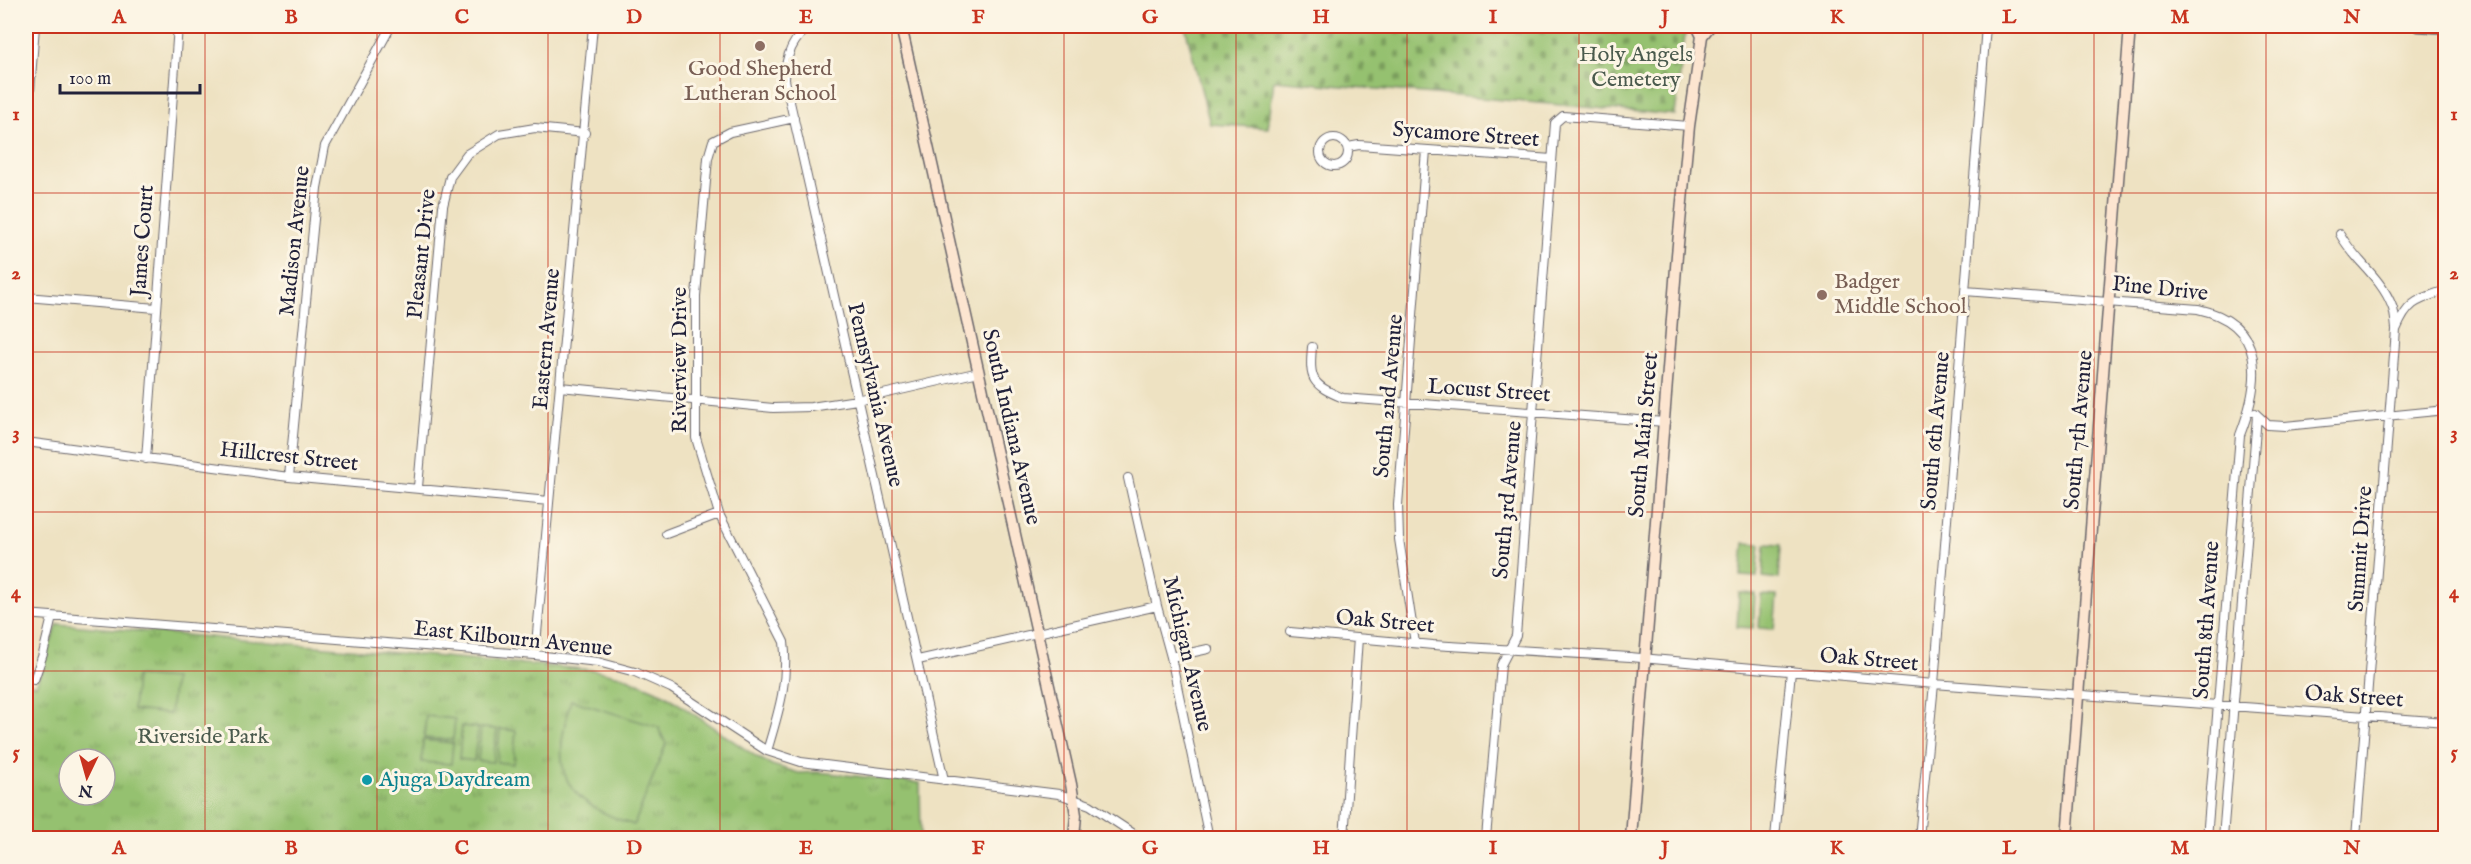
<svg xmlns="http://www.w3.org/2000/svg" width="2471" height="864" font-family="'IM FELL English',serif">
	<defs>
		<pattern id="grass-tufts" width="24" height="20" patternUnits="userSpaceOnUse" patternTransform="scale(1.5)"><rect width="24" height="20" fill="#95c16f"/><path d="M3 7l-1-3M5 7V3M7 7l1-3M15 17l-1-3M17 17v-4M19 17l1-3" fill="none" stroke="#799c5c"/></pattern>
		<pattern id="cemetery-stones" width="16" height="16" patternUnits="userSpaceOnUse" patternTransform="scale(1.5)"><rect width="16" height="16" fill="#95c16f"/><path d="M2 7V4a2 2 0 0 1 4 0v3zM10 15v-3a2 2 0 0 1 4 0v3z" fill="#799c5c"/></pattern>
	</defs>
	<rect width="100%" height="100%" fill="#fcf5e5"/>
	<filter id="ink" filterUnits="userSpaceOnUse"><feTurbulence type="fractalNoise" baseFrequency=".0167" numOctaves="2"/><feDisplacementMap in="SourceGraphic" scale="12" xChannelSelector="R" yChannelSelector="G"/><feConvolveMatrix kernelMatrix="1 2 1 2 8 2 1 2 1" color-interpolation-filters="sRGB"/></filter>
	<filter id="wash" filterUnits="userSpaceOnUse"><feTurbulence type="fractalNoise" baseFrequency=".008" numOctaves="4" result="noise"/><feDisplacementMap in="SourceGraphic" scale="24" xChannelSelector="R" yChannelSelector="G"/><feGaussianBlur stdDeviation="1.35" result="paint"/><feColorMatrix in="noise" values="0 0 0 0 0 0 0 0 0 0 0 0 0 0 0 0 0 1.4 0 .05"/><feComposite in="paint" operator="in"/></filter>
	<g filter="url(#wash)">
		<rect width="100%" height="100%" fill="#eee2c2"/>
		<path fill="url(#grass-tufts)" stroke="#5c7255" stroke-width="1.5" fill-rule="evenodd" d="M58 624 594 670 625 677 664 694 757 757 772 765 799 773 818 772 920 783 921 838H26V682L36 685C40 675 55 627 58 624ZM69 759H105V795H69Z"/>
		<path fill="url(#cemetery-stones)" stroke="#5c7255" stroke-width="1.5" d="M1185 26H1686L1675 115 1274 80 1268 128 1210 124Z"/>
		<path fill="#95c16f" stroke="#5c7255" stroke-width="1.5" d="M1744 543 1760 544 1757 577 1741 576Z
			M1765 544 1781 545 1779 579 1763 577Z
			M1739 593 1755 594 1753 628 1737 627Z
			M1761 595 1777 596 1774 629 1759 628Z
			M136 676 174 679 170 714 133 710Z
			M571 700 658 727 666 744 634 825C561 800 550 772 571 700Z
			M426 716 455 719 453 740 424 738Z
			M462 726 478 728 474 761 459 759Z
			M481 728 497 729 493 762 478 761Z
			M500 729 516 731 513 764 497 762Z
			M423 740 453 743 451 764 422 762Z"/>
	</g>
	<g filter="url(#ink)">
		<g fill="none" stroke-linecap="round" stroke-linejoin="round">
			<g stroke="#69656a" stroke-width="10">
				<path id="street" d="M811 26C792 38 785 58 785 80L944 780
					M1320 152a14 14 0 1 1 28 0a14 14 0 1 1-28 0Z
					M26 143 35 26
					M1348 147 1359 145 1552 159
					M2340 234C2354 260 2381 277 2392 306 2395 313 2395 321 2396 329
					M1965 291 2198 309C2267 324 2261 381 2240 435L2207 838
					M26 297 156 308
					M1312 347C1309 380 1312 385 1343 398L1665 422
					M560 387 773 408 811 407 857 400 979 372
					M2255 413 2268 425 2285 426 2446 410
					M26 442 289 477 549 501
					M146 459 178 26
					M289 477 317 188 325 146 391 26
					M1128 478 1157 606 1171 657 1209 838
					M418 487 443 206 450 177 467 154 499 134 535 128 585 133
					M666 534 719 514
					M26 614 535 655 598 662 635 672 671 688 767 751 801 762 1059 794 1090 805 1140 838
					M1290 632 1433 645 1630 657 1934 684 2446 722
					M1415 643 1399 539 1398 505 1426 150
					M535 655 593 26
					M1171 657 1208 649
					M918 660 1157 606
					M34 680 43 654 52 617
					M767 751C778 714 789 681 784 642L719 514 696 438V296L708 158 713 141 730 132 794 118
					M1344 838 1358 638
					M1486 838 1501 665 1516 636 1555 123 1563 116 1689 126
					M1775 838 1791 671
					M1919 838 1934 684 1986 26
					M2223 838 2257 416
					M2356 838 2396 330C2408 301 2417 300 2446 290"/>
			</g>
			<g stroke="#69656a" stroke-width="13">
				<path id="secondary" d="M901 26 1071 784 1076 815 1074 838
					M2418 26 2446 28
					M1702 36 1710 26
					M1631 838 1677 255 1689 126 1702 36 1697 26
					M2067 838 2130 26"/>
			</g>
			<use href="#street" stroke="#fff" stroke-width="8"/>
			<use href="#secondary" stroke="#fce5d0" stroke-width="10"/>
		</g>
	</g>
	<path fill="none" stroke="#c8321e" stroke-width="1.5" stroke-opacity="0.55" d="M205 26V838M377 26V838M548 26V838M720 26V838M892 26V838M1064 26V838M1236 26V838M1407 26V838M1579 26V838M1751 26V838M1923 26V838M2094 26V838M2266 26V838M26 193H2446M26 352H2446M26 512H2446M26 671H2446"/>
	<g fill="#8d6e63" stroke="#fcf5e5" stroke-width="2">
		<circle cx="760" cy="46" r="6"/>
		<circle cx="1822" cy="295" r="6"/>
	</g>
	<circle fill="#0f9aa8" stroke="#fcf5e5" stroke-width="2" cx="367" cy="780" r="6"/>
	<g text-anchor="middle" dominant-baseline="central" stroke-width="6" stroke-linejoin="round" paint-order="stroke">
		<g font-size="22" fill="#4a5a4d" stroke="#fcf5e5">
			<text x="1636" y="55">Holy Angels<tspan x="1636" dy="25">Cemetery</tspan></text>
			<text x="203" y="737">Riverside Park</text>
		</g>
		<g font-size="22" fill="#785e54" stroke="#fcf5e5">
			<text x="760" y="69">Good Shepherd<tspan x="760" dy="25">Lutheran School</tspan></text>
			<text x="1834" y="282" text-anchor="start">Badger<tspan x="1834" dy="25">Middle School</tspan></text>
		</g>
		<g font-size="22" fill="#22223b" stroke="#fcf5e5">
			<text transform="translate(1466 135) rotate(4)">Sycamore Street</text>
			<text transform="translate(143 241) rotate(-86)">James Court</text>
			<text transform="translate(295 241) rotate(-84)">Madison Avenue</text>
			<text transform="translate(422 254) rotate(-84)">Pleasant Drive</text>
			<text transform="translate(2160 289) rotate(6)">Pine Drive</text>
			<text transform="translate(547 339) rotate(-85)">Eastern Avenue</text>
			<text transform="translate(680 360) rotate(-90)">Riverview Drive</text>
			<text transform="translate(1489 391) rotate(4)">Locust Street</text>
			<text transform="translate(875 395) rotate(77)">Pennsylvania Avenue</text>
			<text transform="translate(1389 396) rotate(-85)">South 2nd Avenue</text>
			<text transform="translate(1011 427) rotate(77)">South Indiana Avenue</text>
			<text transform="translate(2079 430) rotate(-85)">South 7th Avenue</text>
			<text transform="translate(1936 431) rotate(-85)">South 6th Avenue</text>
			<text transform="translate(1644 435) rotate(-85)">South Main Street</text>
			<text transform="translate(289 457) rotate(6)">Hillcrest Street</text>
			<text transform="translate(1508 500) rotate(-85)">South 3rd Avenue</text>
			<text transform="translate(2361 549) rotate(-86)">Summit Drive</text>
			<text transform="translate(2207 620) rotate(-86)">South 8th Avenue</text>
			<text transform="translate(1385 622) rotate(5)">Oak Street</text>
			<text transform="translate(513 639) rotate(6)">East Kilbourn Avenue</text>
			<text transform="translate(1187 654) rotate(77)">Michigan Avenue</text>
			<text transform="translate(1869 660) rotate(5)">Oak Street</text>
			<text transform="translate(2354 697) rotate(4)">Oak Street</text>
		</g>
		<g font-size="22" fill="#0d838f" stroke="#fcf5e5" text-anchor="start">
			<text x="379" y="780">Ajuga Daydream</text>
		</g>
	</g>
	<rect width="2471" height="864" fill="none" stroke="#fcf5e5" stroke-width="66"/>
	<g transform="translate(87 777) rotate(185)"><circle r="28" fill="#fcf5e5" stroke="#a5a1a1" stroke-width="1.5"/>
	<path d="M0-4.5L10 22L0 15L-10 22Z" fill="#c8321e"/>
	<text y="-9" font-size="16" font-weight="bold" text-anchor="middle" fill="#22223b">N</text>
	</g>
	<path d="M60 84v9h140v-9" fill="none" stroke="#22223b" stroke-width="3"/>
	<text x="69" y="84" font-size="18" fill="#22223b" stroke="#fcf5e5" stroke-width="4.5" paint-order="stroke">100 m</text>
	<rect x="33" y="33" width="2405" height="798" fill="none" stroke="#c8321e" stroke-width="2"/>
	<g font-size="20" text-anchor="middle" font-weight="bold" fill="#c8321e">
		<text x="119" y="23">A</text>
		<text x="291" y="23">B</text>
		<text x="462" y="23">C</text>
		<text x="634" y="23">D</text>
		<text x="806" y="23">E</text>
		<text x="978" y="23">F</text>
		<text x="1150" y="23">G</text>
		<text x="1321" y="23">H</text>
		<text x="1493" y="23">I</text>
		<text x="1665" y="23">J</text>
		<text x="1837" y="23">K</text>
		<text x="2009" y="23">L</text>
		<text x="2180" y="23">M</text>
		<text x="2352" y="23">N</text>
		<text x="16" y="120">1</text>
		<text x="2454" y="120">1</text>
		<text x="16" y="279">2</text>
		<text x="2454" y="279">2</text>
		<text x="16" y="439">3</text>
		<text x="2454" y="439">3</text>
		<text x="16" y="598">4</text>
		<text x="2454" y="598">4</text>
		<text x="16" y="758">5</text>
		<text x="2454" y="758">5</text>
		<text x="119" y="854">A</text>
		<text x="291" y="854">B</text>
		<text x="462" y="854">C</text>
		<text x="634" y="854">D</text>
		<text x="806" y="854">E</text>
		<text x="978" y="854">F</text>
		<text x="1150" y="854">G</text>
		<text x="1321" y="854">H</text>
		<text x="1493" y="854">I</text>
		<text x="1665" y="854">J</text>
		<text x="1837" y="854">K</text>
		<text x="2009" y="854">L</text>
		<text x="2180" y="854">M</text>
		<text x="2352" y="854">N</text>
	</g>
</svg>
